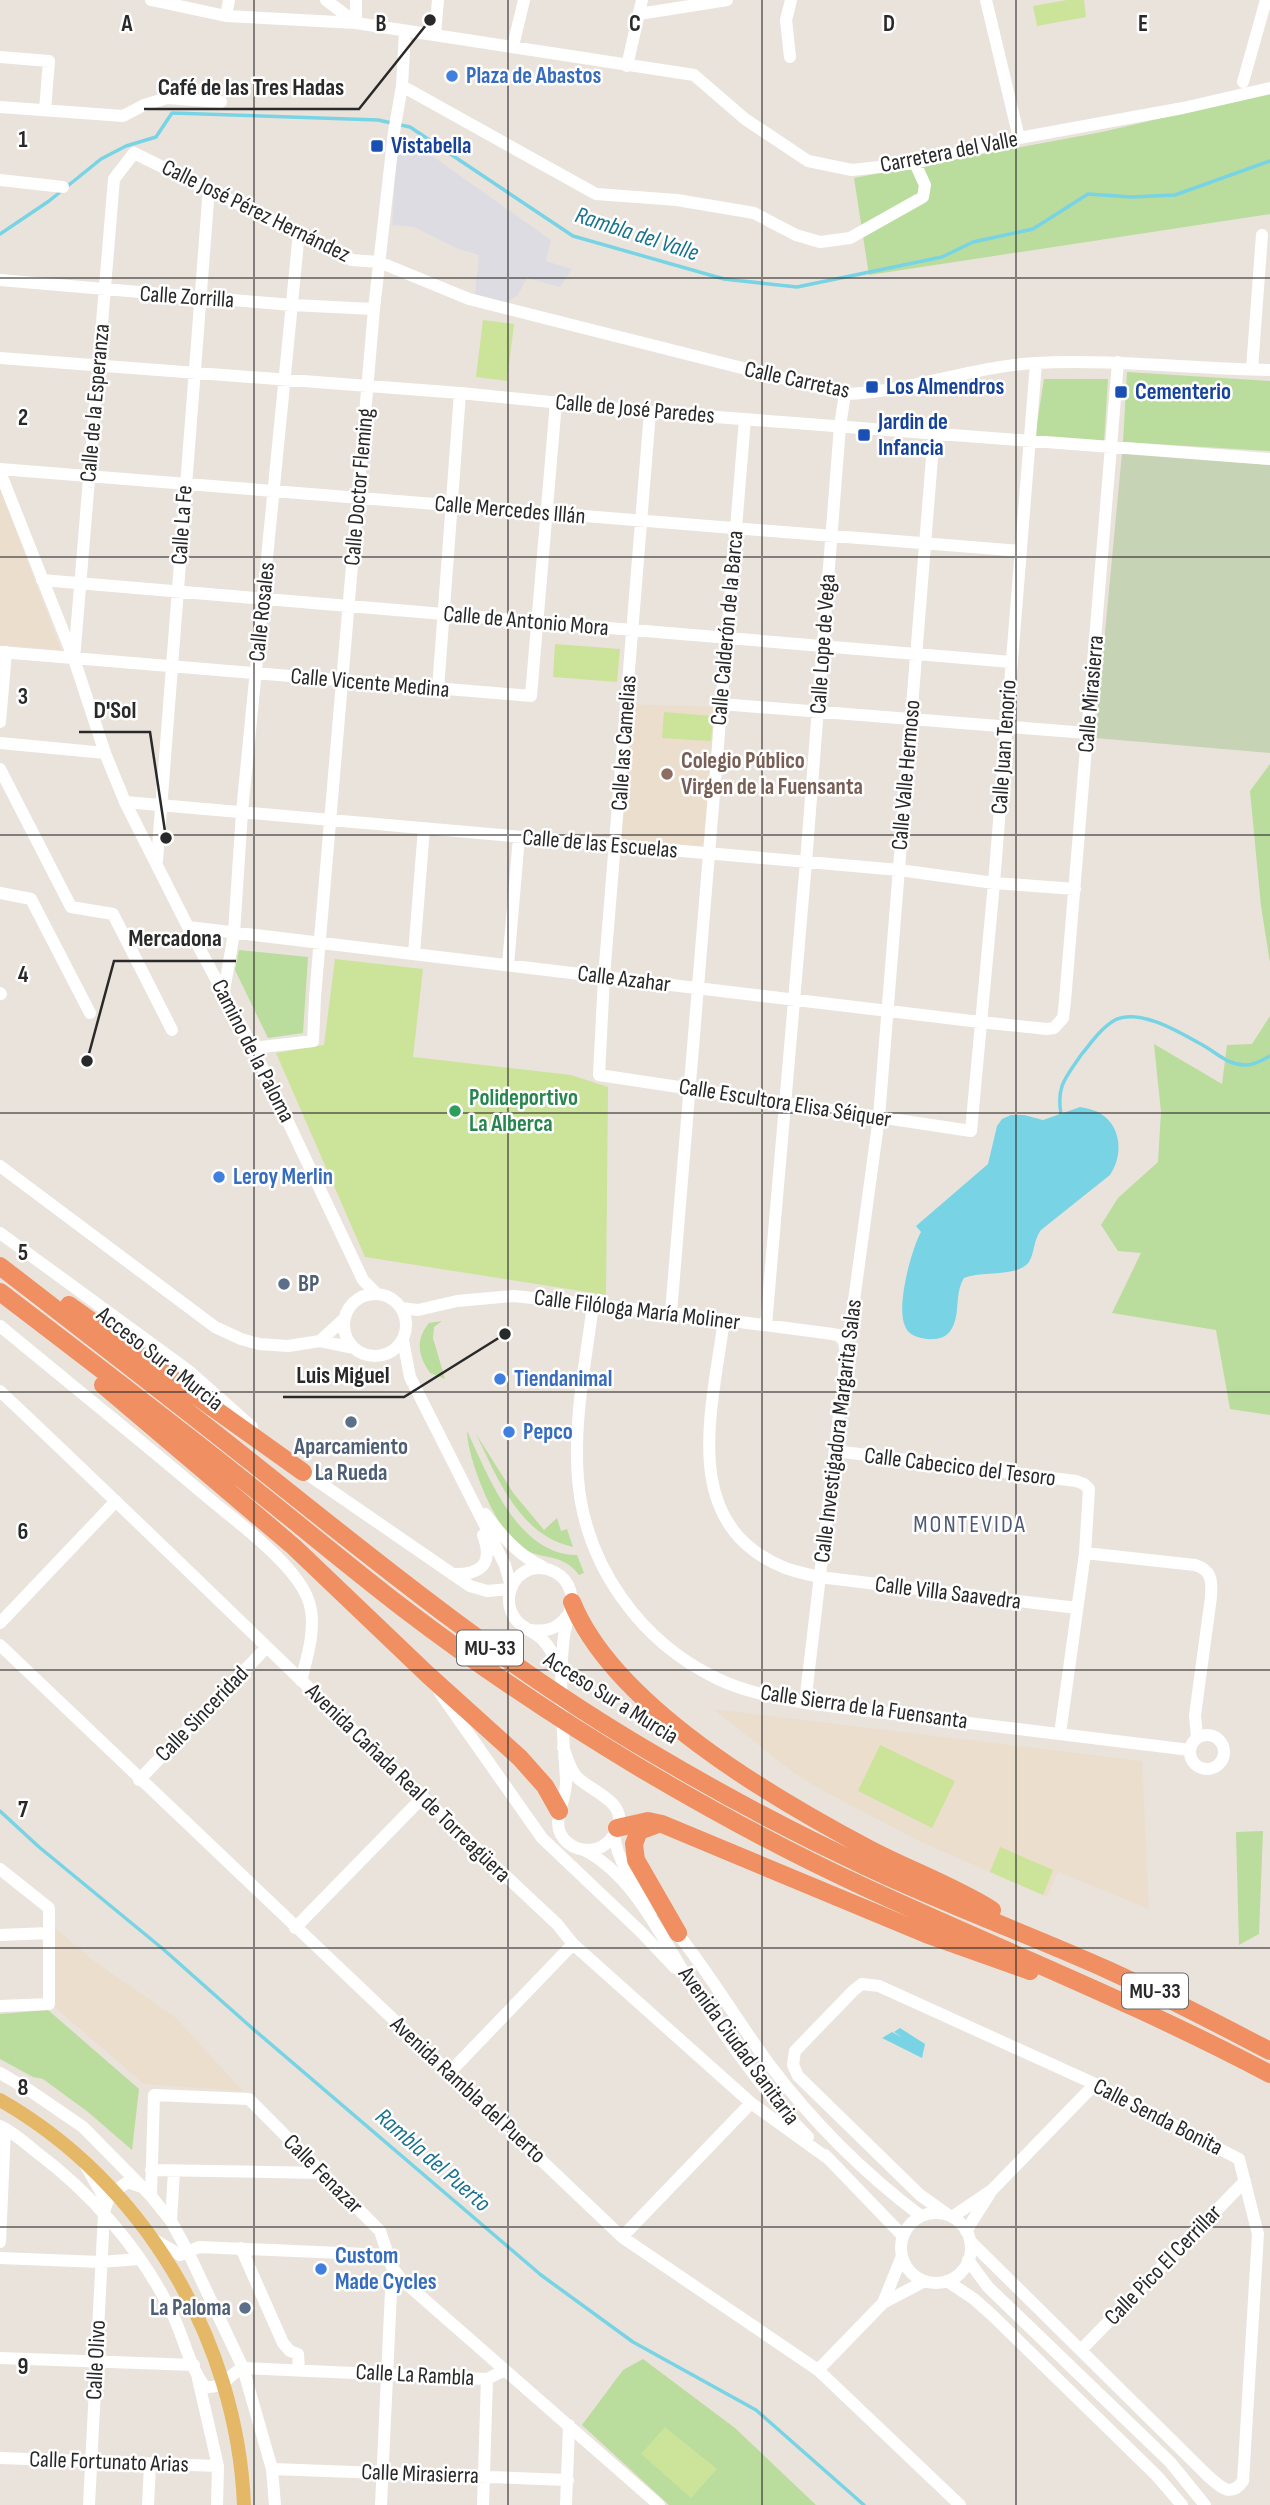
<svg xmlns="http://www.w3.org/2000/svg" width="1270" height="2505" font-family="'Sofia Sans Condensed',sans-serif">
	<rect width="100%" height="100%" fill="#eae3dc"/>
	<path fill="#dedce3" d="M404 136 551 240 546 261 572 269 560 287 527 278 517 296 505 303 475 294 479 255 456 248 414 227 392 225 397 147Z"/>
	<path fill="#ebdecd" d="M0 488 61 650 0 645Z
		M630 704 716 707 703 848 619 841Z
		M713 1709 1142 1761 1149 1909 1058 1872 1047 1897 919 1841 820 1789 794 1773Z
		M54 1927 94 1961 175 2017 243 2091 144 2084 54 2007Z"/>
	<path fill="#badc9d" d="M1270 93V214L869 275 854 178 1102 132Z
		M1127 372 1270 381V451L1123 442Z
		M1044 379H1108L1104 442 1035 436Z
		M1270 764V963L1261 906 1250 791Z
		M239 950 308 957 303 1033 268 1038 235 970Z
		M1270 1016V1415L1230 1409 1216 1330 1112 1313 1141 1253 1118 1251 1101 1225 1118 1198 1158 1162 1161 1112 1154 1044 1222 1084 1227 1045 1252 1044Z
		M442 1321 434 1327 433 1338 445 1379 430 1373C418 1356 415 1340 429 1323Z
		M467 1431C488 1475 517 1555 577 1555L584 1573 579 1575C562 1552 543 1561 522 1548 497 1533 467 1459 467 1431Z
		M476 1434 514 1494 544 1530 557 1518 561 1531 567 1529 573 1547C519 1535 498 1479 476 1434Z
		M1263 1831 1259 1934 1239 1945 1236 1832Z
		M48 2010 139 2089 132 2150 88 2112 43 2079 33 2077 0 2059V2014Z
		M643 2359 735 2428 816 2505H669L582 2425 623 2370Z"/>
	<path fill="#c7d3b5" d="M1122 453 1270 465V753L1095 738Z"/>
	<path fill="#cce39a" d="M1067 0H1084L1086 17 1037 26 1033 6Z
		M483 320 514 324 507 381 476 377Z
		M555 644 620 649 617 682 553 677Z
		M664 712 713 716 711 741 662 738Z
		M335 959 423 969 413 1057 571 1075 608 1087 606 1295 365 1257 276 1053 324 1045Z
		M880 1745 955 1781 932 1828 858 1791Z
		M1000 1847 1053 1870 1043 1895 990 1872Z
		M665 2427 717 2469 691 2498 641 2454Z"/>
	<path fill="#78d4e4" d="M1080 1107C1087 1108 1095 1110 1101 1114 1122 1127 1123 1156 1110 1175L1041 1230C1033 1241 1035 1252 1029 1262 1017 1278 982 1270 964 1278 954 1294 961 1315 951 1330 946 1338 936 1340 927 1339 918 1338 908 1335 905 1326 896 1307 911 1250 921 1232L916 1226 988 1164 997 1126 1002 1119 1011 1115H1024L1043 1120Z
		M900 2028 925 2044 922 2058 882 2038 892 2032 903 2038 894 2032Z"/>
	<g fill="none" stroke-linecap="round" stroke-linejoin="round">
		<path stroke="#78d4e4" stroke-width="3.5" d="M0 234 49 201 101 159 126 146 156 137 172 113 378 120 410 127 573 236 724 279 797 287 942 257 973 242 1033 229 1088 194 1131 197 1175 195 1270 161
			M1061 1114C1056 1086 1066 1077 1081 1055 1091 1043 1101 1028 1115 1020 1141 1007 1184 1035 1206 1047 1219 1055 1229 1065 1245 1065 1253 1066 1263 1060 1270 1056
			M0 1811 39 1847 163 1949 252 2028 541 2275 633 2342 756 2410 864 2505"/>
		<path stroke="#fff" stroke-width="12" d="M151 0 226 16 356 23 694 75 745 119 808 161 852 170 915 163 1019 138 1183 108 1270 88
			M326 0 356 23
			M986 0 1019 138
			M639 14 727 0
			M226 16 229 0
			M356 23V0
			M435 34 438 0
			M513 46 524 0
			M0 57 49 61 45 110
			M790 57 786 20 791 0
			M627 66 642 0
			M1243 82 1266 0
			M402 86 596 194 677 200 754 213 796 235 820 242 850 238 923 197 925 185 915 163
			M0 107 123 116 144 105 167 98 221 102
			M0 180 63 187
			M0 280 292 305 374 309
			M0 358 460 393 650 412 1270 459
			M1252 369 1262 235
			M650 412 604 977 599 1075 971 1131 994 883 1036 363
			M0 469 1020 551
			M0 472 74 659 105 753 125 802 188 927 253 1048 363 1280 376 1293
			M42 580 1011 662
			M0 652 531 696 556 402
			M74 659 114 179 134 153 352 260 379 262 469 299 845 394C909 392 970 367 1035 363 1113 359 1192 369 1270 370
			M438 689 460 393
			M721 704 1087 733
			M0 722 6 652
			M0 743 105 753
			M0 769 71 907 113 914 172 1030
			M125 802 899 870 994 883 1075 889
			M157 861 209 188
			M0 893 31 899 90 1013
			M188 927 980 1022 1047 1029 1054 1028 1063 1018 1065 1001 1118 362
			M414 954 424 828
			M508 965 519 837
			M224 991 234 933 242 812 299 232
			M0 993 1 994
			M253 1048 313 1041 315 997 374 309 394 132 402 86 405 32
			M0 1166 215 1327 241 1339 259 1344 288 1346 320 1341 354 1348
			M0 1233 189 1371 252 1427
			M344 1325a31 31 0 1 1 62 0a31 31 0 1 1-62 0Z
			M593 1304C586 1361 573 1421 578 1479 585 1565 640 1642 718 1679 745 1692 775 1697 805 1703L1190 1750
			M401 1308 418 1310 457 1301 514 1296 671 1313 825 1333 838 1335 844 1341
			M671 1313 745 419
			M724 1319C713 1407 677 1523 783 1567 794 1572 808 1574 819 1577L1077 1608
			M766 1325 806 862 840 426 845 394
			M0 1326C69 1383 138 1438 206 1496 237 1522 297 1565 309 1602 317 1627 307 1657 301 1681
			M403 1340 410 1377 505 1565 511 1587
			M320 1341 344 1319
			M0 1391C187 1567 369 1749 557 1924L573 1944 751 2103 830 2160
			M835 1451 1076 1481 1084 1484 1089 1489 1085 1553 1060 1734
			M297 1467 470 1586 487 1591 510 1589
			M485 1514C502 1536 518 1555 543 1567
			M1085 1553 1195 1565C1212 1570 1212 1581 1211 1597L1195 1715 1197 1738
			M452 1574C481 1575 494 1564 483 1535
			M0 1623 116 1501
			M531 1630C546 1632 558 1629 567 1616
			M0 1645 622 2237 818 2370 960 2505
			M561 1671C556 1660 551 1648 542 1639 535 1632 524 1629 517 1621 502 1604 509 1576 531 1569 547 1565 565 1574 570 1590 575 1605 566 1621 564 1636 558 1684 563 1732 566 1779 568 1802 546 1825 568 1843 574 1848 581 1850 588 1850 599 1850 608 1844 614 1835 634 1802 591 1793 576 1776 569 1767 567 1757 563 1747
			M440 1693 542 1838 641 1932 675 1968
			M805 1703 846 1355 844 1341 850 1330 879 1117 934 433
			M1190 1752a17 17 0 1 1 34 0a17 17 0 1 1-34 0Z
			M139 1780 266 1648
			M614 1834C617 1865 638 1886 657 1909
			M584 1850C635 1876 663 1941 693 1987 727 2039 764 2093 808 2137
			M0 1869 49 1908V2004L0 2006
			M295 1928 422 1798
			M673 1928C708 1970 736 2020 769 2064 812 2121 865 2174 921 2216
			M0 1935 49 1933
			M0 2073 32 2092 83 2127 151 2196 171 2221 188 2252 243 2368 272 2469 275 2505
			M449 2073 573 1944
			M0 2126C13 2132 24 2142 35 2151 90 2192 139 2247 170 2309 183 2333 188 2365 205 2387 224 2389 229 2374 243 2368L487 2379 505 2370
			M825 2155 903 2236
			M86 2166 106 2201
			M151 2170 321 2173
			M151 2196 154 2095 249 2099 380 2231 392 2267 401 2279 659 2505
			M901 2248a35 35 0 1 1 70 0a35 35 0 1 1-70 0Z
			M948 2215 920 2195 798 2076 793 2065 795 2051 854 1990 862 1984 879 1986 1095 2084 1239 2159 1258 2234 1243 2481C1231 2498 1220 2487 1208 2476L970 2241
			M952 2217 992 2190 1095 2084
			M171 2221 174 2171
			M966 2231 990 2193
			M622 2237 751 2103
			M153 2239 180 2255 199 2247 388 2255
			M0 2242 5 2129
			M241 2248 283 2343 290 2351 298 2354 299 2370
			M0 2258 100 2262 140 2259
			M968 2260 988 2287 1170 2462 1205 2505
			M947 2281 974 2299 993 2316 1156 2475 1182 2505
			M883 2303 902 2256
			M1081 2350 1245 2181
			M0 2358 194 2365
			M818 2370 883 2303 925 2281
			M198 2379 218 2466 217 2505
			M0 2458 218 2466
			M272 2469 568 2480
			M89 2505 104 2214C106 2199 114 2190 128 2182L139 2186
			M148 2505 150 2465
			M381 2505 391 2291 396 2273
			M483 2505 487 2379
			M566 2505 569 2425"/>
		<path stroke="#e4b867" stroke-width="14" d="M0 2100C144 2182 237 2340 244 2505"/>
		<path stroke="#f08f61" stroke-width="18" d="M0 1266C84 1331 167 1395 250 1461 380 1565 508 1669 652 1753 721 1794 792 1832 865 1866 945 1904 1028 1934 1108 1970 1163 1995 1216 2023 1270 2051
			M0 1292C80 1353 160 1414 238 1476 294 1520 347 1565 403 1608 479 1666 558 1719 640 1768 711 1810 784 1850 860 1885 996 1948 1136 2003 1270 2074
			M69 1305 303 1472
			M103 1385 294 1547 427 1674 520 1758 545 1786 559 1811
			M572 1602C614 1706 773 1798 869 1849 909 1870 954 1886 992 1910
			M655 1825 639 1831 634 1844 636 1860 678 1933
			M617 1828 648 1821 662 1824 926 1934 1030 1971"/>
	</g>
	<path fill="none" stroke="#292929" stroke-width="2" stroke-opacity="0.55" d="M254 0V2505M508 0V2505M762 0V2505M1016 0V2505M0 278H1270M0 557H1270M0 835H1270M0 1113H1270M0 1392H1270M0 1670H1270M0 1948H1270M0 2227H1270"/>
	<g fill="#3f7fe0" stroke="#fff" stroke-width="2.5">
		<circle cx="452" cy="76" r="7"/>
		<circle cx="219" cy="1177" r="7"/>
		<circle cx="500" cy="1379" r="7"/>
		<circle cx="509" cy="1432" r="7"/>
		<circle cx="321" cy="2269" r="7"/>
	</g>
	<g fill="#1a4fb4" stroke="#fff" stroke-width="2.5">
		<rect x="370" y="139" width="14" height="14" rx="3.5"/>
		<rect x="865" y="380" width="14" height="14" rx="3.5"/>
		<rect x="1114" y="385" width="14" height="14" rx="3.5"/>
		<rect x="857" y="428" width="14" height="14" rx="3.5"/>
	</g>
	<circle fill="#8d6e63" stroke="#fff" stroke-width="2.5" cx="667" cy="774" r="7"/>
	<circle fill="#2e9e5b" stroke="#fff" stroke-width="2.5" cx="455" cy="1111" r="7"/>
	<g fill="#5c6f8a" stroke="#fff" stroke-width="2.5">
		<circle cx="284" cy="1284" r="7"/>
		<circle cx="351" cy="1422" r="7"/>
		<circle cx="245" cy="2308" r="7"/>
	</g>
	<g text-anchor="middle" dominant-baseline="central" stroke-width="5" stroke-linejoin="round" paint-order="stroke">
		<g fill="#fff" stroke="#696969" stroke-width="2">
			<rect x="457" y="1630.5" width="66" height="35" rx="5"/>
			<rect x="1122" y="1973.5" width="66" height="35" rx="5"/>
		</g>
		<g font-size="21" font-weight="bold" fill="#292929">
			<text x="490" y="1648">MU-33</text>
			<text x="1155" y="1991">MU-33</text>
		</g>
		<g font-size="23" font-weight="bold" fill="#366cbe" stroke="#fff" text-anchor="start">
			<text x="466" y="76">Plaza de Abastos</text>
			<text x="233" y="1177">Leroy Merlin</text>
			<text x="514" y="1379">Tiendanimal</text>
			<text x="523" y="1432">Pepco</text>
			<text x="335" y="2256">Custom<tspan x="335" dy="26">Made Cycles</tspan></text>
		</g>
		<g font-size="23" font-weight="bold" fill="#164399" stroke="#fff" text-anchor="start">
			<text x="391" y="146">Vistabella</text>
			<text x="886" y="387">Los Almendros</text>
			<text x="1135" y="392">Cementerio</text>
			<text x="878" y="422">Jardin de<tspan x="878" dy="26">Infancia</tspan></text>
		</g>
		<g font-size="23" fill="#292929" stroke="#fff">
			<text transform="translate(949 152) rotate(-11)">Carretera del Valle</text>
			<text transform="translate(256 211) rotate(26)">Calle José Pérez Hernández</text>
			<text transform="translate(187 297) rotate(4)">Calle Zorrilla</text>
			<text transform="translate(797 380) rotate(12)">Calle Carretas</text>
			<text transform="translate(95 403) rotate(-85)">Calle de la Esperanza</text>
			<text transform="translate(635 409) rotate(5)">Calle de José Paredes</text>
			<text transform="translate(359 487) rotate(-85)">Calle Doctor Fleming</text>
			<text transform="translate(510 510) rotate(5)">Calle Mercedes Illán</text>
			<text transform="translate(182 525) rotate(-86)">Calle La Fe</text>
			<text transform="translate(262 612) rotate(-84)">Calle Rosales</text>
			<text transform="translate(526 621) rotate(5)">Calle de Antonio Mora</text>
			<text transform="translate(727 628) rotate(-85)">Calle Calderón de la Barca</text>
			<text transform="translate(823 644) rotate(-86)">Calle Lope de Vega</text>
			<text transform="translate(370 683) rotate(5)">Calle Vicente Medina</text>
			<text transform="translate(1091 694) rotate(-85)">Calle Mirasierra</text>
			<text transform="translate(624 743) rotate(-86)">Calle las Camelias</text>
			<text transform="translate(1004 747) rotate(-86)">Calle Juan Tenorio</text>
			<text transform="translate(906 775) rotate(-85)">Calle Valle Hermoso</text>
			<text transform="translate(600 844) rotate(5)">Calle de las Escuelas</text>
			<text transform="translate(624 979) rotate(7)">Calle Azahar</text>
			<text transform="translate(253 1051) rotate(63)">Camino de la Paloma</text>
			<text transform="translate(785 1103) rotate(9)">Calle Escultora Elisa Séiquer</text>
			<text transform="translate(637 1310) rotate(7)">Calle Filóloga María Moliner</text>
			<text transform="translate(160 1359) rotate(38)">Acceso Sur a Murcia</text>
			<text transform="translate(838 1431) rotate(-83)">Calle Investigadora Margarita Salas</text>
			<text transform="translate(960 1467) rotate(7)">Calle Cabecico del Tesoro</text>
			<text transform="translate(948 1593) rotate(7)">Calle Villa Saavedra</text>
			<text transform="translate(611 1698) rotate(32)">Acceso Sur a Murcia</text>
			<text transform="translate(864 1707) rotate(8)">Calle Sierra de la Fuensanta</text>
			<text transform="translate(202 1714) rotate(-46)">Calle Sinceridad</text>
			<text transform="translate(408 1783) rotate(44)">Avenida Cañada Real de Torreagüera</text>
			<text transform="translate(739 2046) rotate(54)">Avenida Ciudad Sanitaria</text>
			<text transform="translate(468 2090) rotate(43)">Avenida Rambla del Puerto</text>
			<text transform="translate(1158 2117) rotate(27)">Calle Senda Bonita</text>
			<text transform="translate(323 2174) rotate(45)">Calle Fenazar</text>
			<text transform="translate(1163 2265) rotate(-46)">Calle Pico El Cerrillar</text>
			<text transform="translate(96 2360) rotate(-87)">Calle Olivo</text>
			<text transform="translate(415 2375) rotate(3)">Calle La Rambla</text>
			<text transform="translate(109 2462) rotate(2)">Calle Fortunato Arias</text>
			<text transform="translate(420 2474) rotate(2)">Calle Mirasierra</text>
		</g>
		<g font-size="23" font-weight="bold" fill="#785e54" stroke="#fff" text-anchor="start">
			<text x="681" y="761">Colegio Público<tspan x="681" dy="26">Virgen de la Fuensanta</tspan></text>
		</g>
		<g font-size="23" font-weight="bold" fill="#27864d" stroke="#fff" text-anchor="start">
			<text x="469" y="1098">Polideportivo<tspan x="469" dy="26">La Alberca</tspan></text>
		</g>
		<g font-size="23" font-weight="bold" fill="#4e5e75" stroke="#fff" text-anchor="start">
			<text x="298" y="1284">BP</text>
			<text x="351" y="1447" text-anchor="middle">Aparcamiento<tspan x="351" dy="26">La Rueda</tspan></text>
			<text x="231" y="2308" text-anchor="end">La Paloma</text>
		</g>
		<g font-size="24" font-style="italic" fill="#19738e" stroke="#fff">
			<text transform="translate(637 234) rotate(18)">Rambla del Valle</text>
			<text transform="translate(433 2160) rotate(41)">Rambla del Puerto</text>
		</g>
		<g font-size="24" letter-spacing="2" fill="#4e5a76" stroke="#fff">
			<text x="970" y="1524">MONTEVIDA</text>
		</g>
	</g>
	<g font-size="23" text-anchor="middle" font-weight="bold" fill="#292929" stroke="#fff" stroke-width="5" stroke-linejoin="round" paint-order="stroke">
		<text x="127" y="31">A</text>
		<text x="381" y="31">B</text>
		<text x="635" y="31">C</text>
		<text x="889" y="31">D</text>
		<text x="1143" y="31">E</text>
		<text x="23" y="147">1</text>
		<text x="23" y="425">2</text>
		<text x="23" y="704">3</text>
		<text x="23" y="982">4</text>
		<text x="23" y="1260">5</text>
		<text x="23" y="1539">6</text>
		<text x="23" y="1817">7</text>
		<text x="23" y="2095">8</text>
		<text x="23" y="2374">9</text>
	</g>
	<path fill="none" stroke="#292929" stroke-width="2.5" d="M430 20L359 109H144M166 838L150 732H79M87 1061L114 961H236M505 1334L404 1397H283"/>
	<g fill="#292929" stroke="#fff" stroke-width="2.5">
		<circle cx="430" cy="20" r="7"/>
		<circle cx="166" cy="838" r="7"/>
		<circle cx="87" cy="1061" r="7"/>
		<circle cx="505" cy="1334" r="7"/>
	</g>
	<g font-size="24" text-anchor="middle" font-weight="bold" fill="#292929" stroke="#fff" stroke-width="5" stroke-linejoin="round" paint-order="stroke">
		<text x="251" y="95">Café de las Tres Hadas</text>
		<text x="115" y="718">D'Sol</text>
		<text x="175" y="946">Mercadona</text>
		<text x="343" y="1383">Luis Miguel</text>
	</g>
</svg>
